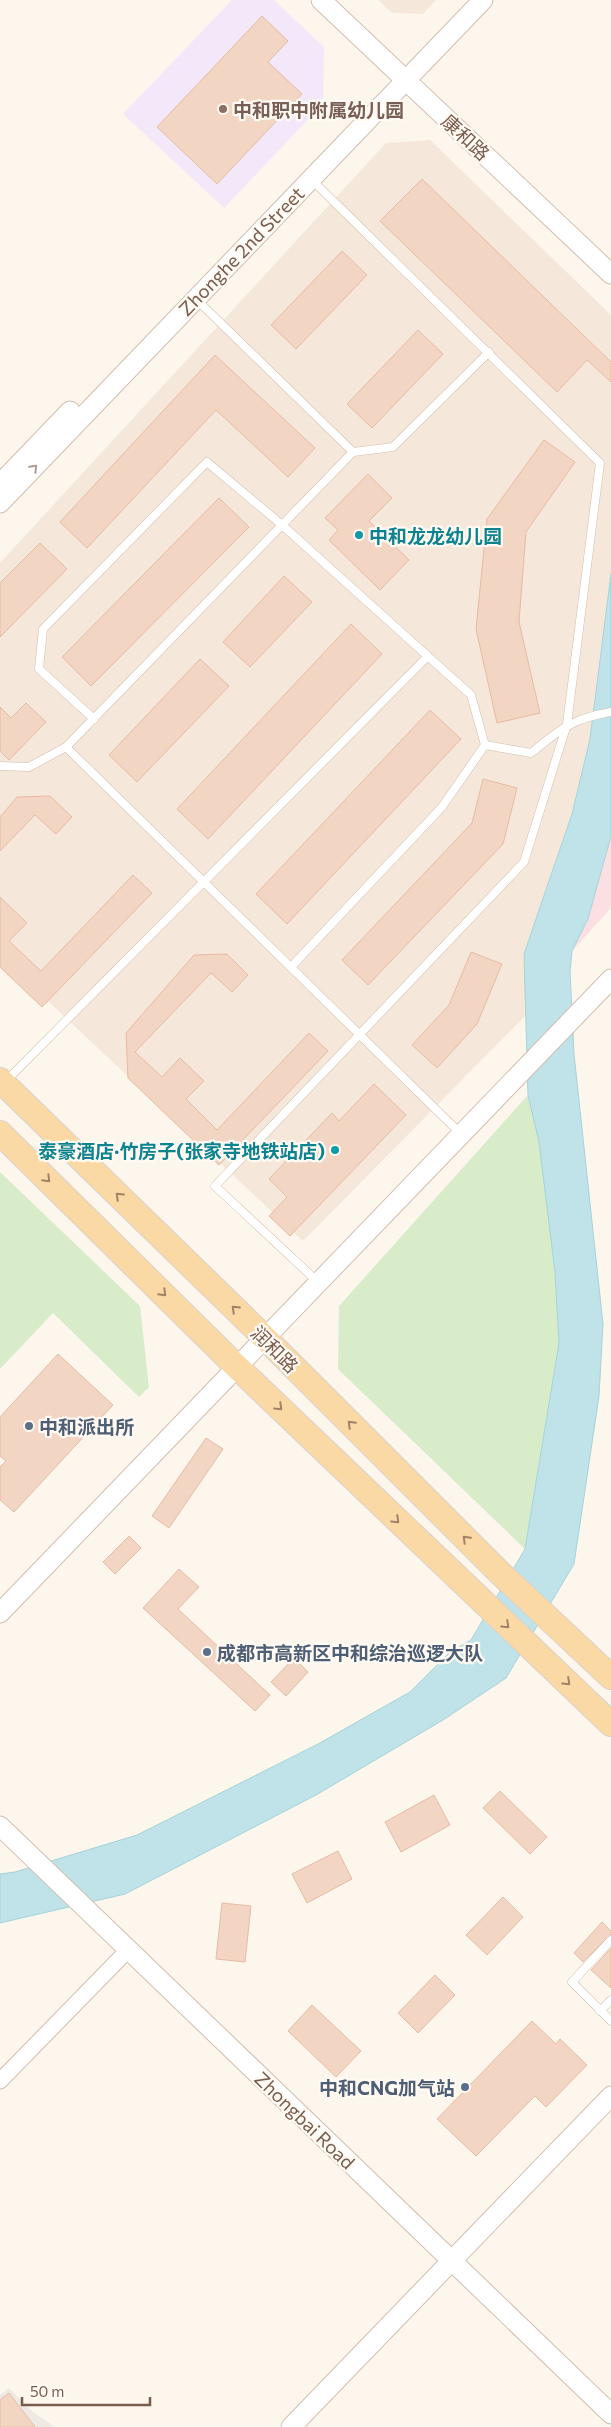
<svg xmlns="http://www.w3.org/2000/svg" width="611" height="2427" font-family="Commissioner,'Noto Sans SC',sans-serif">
	<rect width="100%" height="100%" fill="#fdf6ec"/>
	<path fill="#f5e8da" d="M378 0H436L423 14 392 13Z
		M430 140 611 315V574L590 739 572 814 524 954 527 1014 303 1241 0 956V563L386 143Z"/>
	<path fill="#efe9e4" d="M9 2388 33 2412 55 2427H0V2395Z"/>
	<path fill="#f3e8fa" d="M232 0H274L324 47 323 104 224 208 123 114Z"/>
	<path fill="#fbdfe3" d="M611 836V908L572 951 588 919Z"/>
	<path fill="#d8ecc9" d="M528 1095 539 1142 555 1272 559 1343 525 1549 338 1369 339 1306Z
		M0 1172 140 1306 149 1387 139 1397 53 1313 0 1369Z"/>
	<path fill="#bfe3e8" stroke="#a5d3da" d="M611 574V836L588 919 572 951 570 972 574 1054 603 1324 599 1396 574 1564 506 1678 443 1720 316 1795 125 1894 0 1923V1874L15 1872 137 1835 318 1744 410 1692 450 1652 471 1640 525 1549 559 1343 555 1272 539 1142 528 1095 524 954 572 814 590 739Z"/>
	<path fill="#f3d5c3" stroke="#e6bba3" d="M262 16 288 41 268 62 302 94 217 184 157 127Z
		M422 179 611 362V382L587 360 557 392 380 221Z
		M342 251 367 275 296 349 271 325Z
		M418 330 443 354 372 428 347 404Z
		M215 355 315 448 288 477 216 410 87 548 60 522Z
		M544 440 575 462 526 532 519 622 540 713 497 723 476 629 487 519Z
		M368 474 392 498 369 521 409 560 380 590 329 540 338 530 325 518Z
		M219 498 249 527 91 686 62 657Z
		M40 543 67 569 0 637V583Z
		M284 576 312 602 250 667 223 642Z
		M351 624 382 654 208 839 177 809Z
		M200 659 229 686 137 782 109 755Z
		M26 703 46 722 9 760 0 751V707L11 718Z
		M430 710 461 739 287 924 256 894Z
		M483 779 517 788 503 844 368 985 342 960 472 823Z
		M50 796 72 817 56 834 35 815 0 851V817L17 797Z
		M133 875 152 893 42 1007 0 967V897L27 923 9 941 41 971Z
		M471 952 502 964 477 1024 437 1068 412 1045 449 1005Z
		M227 954 248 975 232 992 211 973 135 1052 162 1077 180 1058 204 1081 186 1099 217 1130 309 1033 328 1051 219 1165 128 1078 126 1033 194 955Z
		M374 1084 406 1115 290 1236 269 1216 287 1197 269 1179 332 1113 339 1121Z
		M58 1354 113 1405 14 1512 0 1500V1467L6 1461 0 1456V1417Z
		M206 1438 223 1449 169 1528 152 1516Z
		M129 1536 141 1548 115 1574 103 1562Z
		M179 1569 199 1587 178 1609 270 1695 255 1711 143 1608Z
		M294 1658 308 1672 286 1696 271 1682Z
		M500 1791 547 1837 530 1854 483 1808Z
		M434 1795 450 1825 401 1852 385 1822Z
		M338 1851 352 1879 307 1903 292 1874Z
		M503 1897 523 1917 487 1955 466 1935Z
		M222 1903 251 1906 245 1962 216 1959Z
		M602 1922 611 1931V1934L583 1962 574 1953Z
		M611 1948V1988L591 1970Z
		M435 1975 455 1995 418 2033 398 2013Z
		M312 2005 361 2051 336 2077 288 2031Z
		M532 2021 556 2044 560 2039 587 2065 546 2107 535 2096 476 2156 437 2119Z
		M9 2393 35 2427H0V2400Z"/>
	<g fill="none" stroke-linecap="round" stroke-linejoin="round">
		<g stroke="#d1beb0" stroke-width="9">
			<path id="service" d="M312 180 600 463 567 724 524 862 215 1186 318 1282
				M196 299 353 452
				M94 719 39 669 43 629 207 462 282 525 471 695 485 745 442 807 291 967
				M485 745 531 753C561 729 571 719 611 712
				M66 747 461 1134
				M0 766 29 767 66 747 353 452 393 447 489 352
				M5 1082 428 656
				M611 1940 572 1982 611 2021
				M600 2011 611 2000"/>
		</g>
		<g stroke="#d1beb0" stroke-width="17">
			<path id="minor" d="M0 2081 128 1950"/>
		</g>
		<g stroke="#d1beb0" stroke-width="21">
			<path id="tertiary" d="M321 0 611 274
				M0 484 70 411
				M0 503 483 0
				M0 1613 611 979
				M0 1826 611 2414
				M291 2427 611 2096"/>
		</g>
		<g stroke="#dad1cd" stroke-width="26">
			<path id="primary" d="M0 1080 265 1338 500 1573 611 1677
				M0 1133 237 1367 611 1724"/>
		</g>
		<use href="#service" stroke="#fff" stroke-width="8"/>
		<use href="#minor" stroke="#fff" stroke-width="15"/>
		<use href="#tertiary" stroke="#fff" stroke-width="19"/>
		<use href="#primary" stroke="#fbd9a5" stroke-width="24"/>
	</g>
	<defs><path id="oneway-chevron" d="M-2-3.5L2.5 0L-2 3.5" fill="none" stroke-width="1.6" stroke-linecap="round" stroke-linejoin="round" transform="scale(1.25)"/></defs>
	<use stroke="#af9d94" href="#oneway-chevron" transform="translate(34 468) rotate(-46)"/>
	<g stroke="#a18267">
		<use href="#oneway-chevron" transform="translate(47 1179) rotate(45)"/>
		<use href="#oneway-chevron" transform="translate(119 1196) rotate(-136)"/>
		<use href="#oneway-chevron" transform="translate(163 1293) rotate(45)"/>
		<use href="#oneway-chevron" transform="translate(235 1309) rotate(-136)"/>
		<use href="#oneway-chevron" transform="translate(279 1407) rotate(44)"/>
		<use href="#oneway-chevron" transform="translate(351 1424) rotate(-135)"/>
		<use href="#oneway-chevron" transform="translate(396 1520) rotate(44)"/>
		<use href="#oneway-chevron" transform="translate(466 1539) rotate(-135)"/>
		<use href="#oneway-chevron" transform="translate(506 1625) rotate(44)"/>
		<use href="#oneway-chevron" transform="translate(567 1682) rotate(43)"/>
	</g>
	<circle fill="#8d6e63" stroke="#fffaf3" stroke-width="2" cx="223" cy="109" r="5"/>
	<g fill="#0f9aa8" stroke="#fffaf3" stroke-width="2">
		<circle cx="359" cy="535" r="5"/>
		<circle cx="335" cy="1150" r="5"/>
	</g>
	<g fill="#5c6f8a" stroke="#fffaf3" stroke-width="2">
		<circle cx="29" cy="1426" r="5"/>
		<circle cx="207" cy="1652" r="5"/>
		<circle cx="465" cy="2087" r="5"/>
	</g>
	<g text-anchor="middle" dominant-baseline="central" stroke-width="4.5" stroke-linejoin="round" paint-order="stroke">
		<g font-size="19" font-weight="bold" fill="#785e54" stroke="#fffaf3" text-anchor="start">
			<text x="233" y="109">中和职中附属幼儿园</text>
		</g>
		<g font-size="19" fill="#7a5c4d" stroke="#fffaf3">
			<text transform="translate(466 137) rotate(43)">康和路</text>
			<text transform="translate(241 251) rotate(-46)">Zhonghe 2nd Street</text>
			<text transform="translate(275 1349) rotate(45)">润和路</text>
			<text transform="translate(305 2120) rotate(44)">Zhongbai Road</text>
		</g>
		<g font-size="19" font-weight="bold" fill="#0d838f" stroke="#fffaf3" text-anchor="start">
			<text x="369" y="535">中和龙龙幼儿园</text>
			<text x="325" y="1150" text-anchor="end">泰豪酒店·竹房子(张家寺地铁站店)</text>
		</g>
		<g font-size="19" font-weight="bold" fill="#4e5e75" stroke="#fffaf3" text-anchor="start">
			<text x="39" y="1426">中和派出所</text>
			<text x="217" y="1652">成都市高新区中和综治巡逻大队</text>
			<text x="455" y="2087" text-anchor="end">中和CNG加气站</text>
		</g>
	</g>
	<path d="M22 2397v8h128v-8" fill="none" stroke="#7a5c4d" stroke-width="2.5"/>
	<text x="30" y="2397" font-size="15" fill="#7a5c4d" stroke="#fffaf3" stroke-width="4" paint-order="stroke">50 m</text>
</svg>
